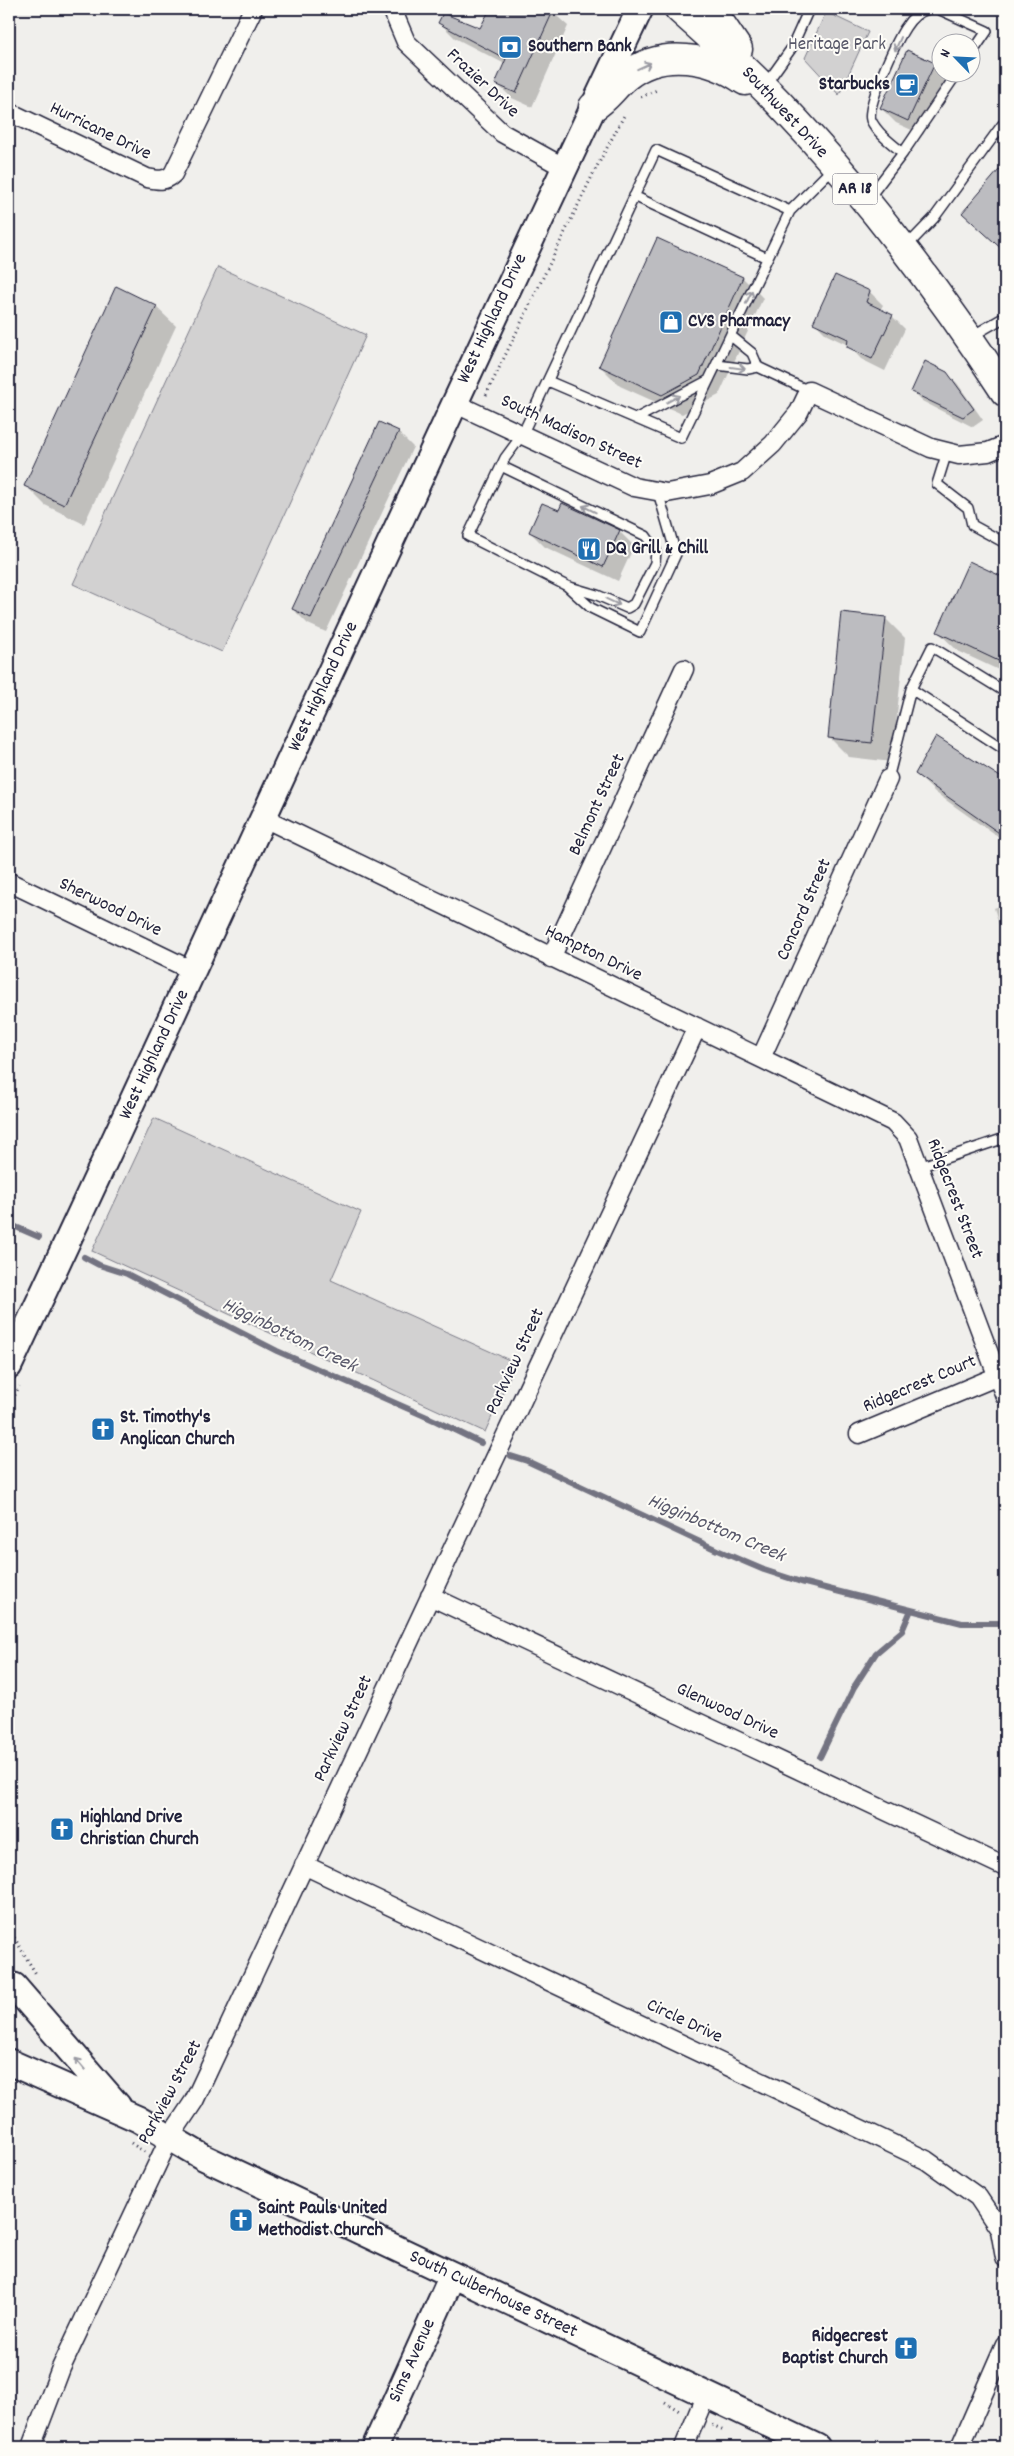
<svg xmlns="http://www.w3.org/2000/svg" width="1014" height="2456" font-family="Dekko,sans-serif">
	<rect width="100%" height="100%" fill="#f0efec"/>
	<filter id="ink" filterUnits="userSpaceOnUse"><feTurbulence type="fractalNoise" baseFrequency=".02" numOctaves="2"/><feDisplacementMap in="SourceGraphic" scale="10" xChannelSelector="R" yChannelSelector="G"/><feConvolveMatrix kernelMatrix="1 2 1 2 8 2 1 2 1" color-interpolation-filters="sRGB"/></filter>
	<g filter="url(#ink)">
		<path fill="#d2d1d1" stroke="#7a7a86" d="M826 12 868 32 839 95 805 58Z
			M218 267 366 335 222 652 73 584Z
			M154 1118 361 1212 331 1280 516 1363 485 1432 92 1251Z"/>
		<path fill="#0003" d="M492 9H549L568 26 532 107 512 98 496 83 505 64 455 38 440 23 481 29Z
			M934 64 949 79 923 135 896 123 881 108Z
			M1005 165V252L963 213Z
			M658 239 743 278 763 298 719 395 682 414 620 386 600 366Z
			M836 277 870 292 883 305 880 310 892 316 905 329 885 371 861 359 848 345 827 335 815 323Z
			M156 307 176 326 84 524 45 505 25 485Z
			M946 373 957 383 983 420 973 427 922 401 912 391Z
			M398 432 413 447 326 632 308 624 293 609Z
			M619 531 634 546 618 581 545 547 530 532Z
			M970 563 1005 579V673L958 651 938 632Z
			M885 618 905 638 892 762 849 757 829 737Z
			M937 737 1005 782V842L936 793 916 774Z
			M1005 904V944L994 908Z"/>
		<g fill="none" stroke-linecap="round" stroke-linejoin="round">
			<path stroke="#737381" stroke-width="6" d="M9 1224 39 1237
				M84 1257 99 1265 127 1274 277 1351 436 1421 481 1443
				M511 1456 527 1461 717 1550 764 1570 801 1582 962 1623H1005
				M820 1757 854 1687 876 1653 902 1631 911 1610"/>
		</g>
		<path fill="#bcbcc0" stroke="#22223b" d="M490 9H554L516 93 495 84 506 59 438 23 443 13 480 28Z
			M907 50 935 63 908 121 880 108Z
			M1005 163V252L962 213Z
			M657 238 743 277 699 375 662 395 599 366Z
			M835 275 870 291 866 302 893 315 872 359 847 347 848 339 813 323Z
			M116 286 157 306 64 505 24 486Z
			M925 361 947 372 974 409 963 417 911 392Z
			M379 422 399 431 311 618 292 609Z
			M542 503 559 510 562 503 620 530 603 567 529 532Z
			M969 561 1005 578V664L937 632Z
			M841 612 886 617 872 743 828 738Z
			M936 736 1005 780V837L915 774Z"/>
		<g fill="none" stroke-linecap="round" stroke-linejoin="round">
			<g stroke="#22223b" stroke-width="12">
				<path id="lane" d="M938 9 987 31 972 53
					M766 84 791 49 809 9
					M903 153C892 144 877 133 871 120 866 106 896 42 905 28 911 18 918 12 928 9
					M634 196 767 258
					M868 199 903 153 958 72
					M790 211 834 167
					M905 248 934 218 1002 125 1005 124
					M731 336 752 353 758 367
					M972 336 1005 317
					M717 365 748 369 758 367 809 391
					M548 381 681 438 790 211 656 150 522 435 505 458 468 536 567 586 591 608 640 632 676 554 658 492
					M637 418 709 380
					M947 452 937 484 968 508 972 525 1005 543
					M501 466 646 536 656 550 655 563 634 604 627 608 597 595 570 587
					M911 689 932 647 1005 692
					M888 779 911 689 1005 750
					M919 1167 1005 1138"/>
			</g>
			<g stroke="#22223b" stroke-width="21">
				<path id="street" d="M392 9 406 42 502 133 565 168
					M9 112 147 178C157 180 165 182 173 174L253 9
					M454 403 634 487 667 493 710 485 742 472 773 444 799 412 809 391 931 448 959 455 988 452 1005 445
					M264 818 893 1122 908 1138 1005 1396
					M9 882 193 971
					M551 958 684 669
					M761 1058 888 779
					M859 1434 998 1376
					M430 1596 1005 1867
					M304 1865 926 2160 978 2197 1000 2230 1005 2258
					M31 2447 61 2368 170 2137 194 2101 697 1027
					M684 2447 706 2394
					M960 2447 1005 2344"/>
			</g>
			<g stroke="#22223b" stroke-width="29">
				<path id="secondary" d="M9 1366C221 915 425 459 640 9
					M14 1986 118 2106
					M9 2062 138 2119 203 2157 817 2447
					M375 2447 452 2276"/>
			</g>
			<g stroke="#22223b" stroke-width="31">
				<path id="primary" d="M679 9C713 39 747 70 779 103 863 191 939 290 1005 392
					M711 9 738 49
					M593 107C607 99 614 86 627 76 661 48 712 57 745 81"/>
			</g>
			<path stroke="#22223b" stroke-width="3" stroke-dasharray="1 4" stroke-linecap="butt" d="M641 97 659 89
				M486 395 594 172 625 114
				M9 1409 19 1386
				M9 1929 36 1974
				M131 2143 144 2152
				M665 2402 681 2412
				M712 2425 724 2430"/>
			<use href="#lane" stroke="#fdfcf7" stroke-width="9"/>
			<use href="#street" stroke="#fdfcf7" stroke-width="18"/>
			<use href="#secondary" stroke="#fdfcf7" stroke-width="25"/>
			<use href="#primary" stroke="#fdfcf7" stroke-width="28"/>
		</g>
		<defs><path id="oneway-shaft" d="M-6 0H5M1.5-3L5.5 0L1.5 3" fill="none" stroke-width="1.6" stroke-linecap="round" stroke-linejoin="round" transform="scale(1.25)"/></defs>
		<g stroke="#9a9aa2">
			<use href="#oneway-shaft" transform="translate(898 44) rotate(114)"/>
			<use href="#oneway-shaft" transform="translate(644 66) rotate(-25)"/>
			<use href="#oneway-shaft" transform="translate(749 297) rotate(-65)"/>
			<use href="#oneway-shaft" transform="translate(738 368) rotate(8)"/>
			<use href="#oneway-shaft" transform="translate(673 399) rotate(-28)"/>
			<use href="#oneway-shaft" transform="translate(589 509) rotate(-154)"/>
			<use href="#oneway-shaft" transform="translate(613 602) rotate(24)"/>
			<use href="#oneway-shaft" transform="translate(80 2064) rotate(-130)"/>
		</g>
	</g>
	<defs>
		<g id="bank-square" transform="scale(1.25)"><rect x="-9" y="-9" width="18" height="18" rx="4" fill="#1f6fb2" stroke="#fdfcf7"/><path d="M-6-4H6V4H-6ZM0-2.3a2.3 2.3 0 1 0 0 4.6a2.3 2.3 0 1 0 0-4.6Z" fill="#fff"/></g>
		<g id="cafe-square" transform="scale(1.25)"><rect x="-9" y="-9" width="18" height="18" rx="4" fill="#1f6fb2" stroke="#fdfcf7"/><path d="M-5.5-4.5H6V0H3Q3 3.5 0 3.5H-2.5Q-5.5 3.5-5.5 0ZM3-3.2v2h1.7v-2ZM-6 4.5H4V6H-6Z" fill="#fff"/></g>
		<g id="shop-square" transform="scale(1.25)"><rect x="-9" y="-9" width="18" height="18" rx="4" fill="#1f6fb2" stroke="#fdfcf7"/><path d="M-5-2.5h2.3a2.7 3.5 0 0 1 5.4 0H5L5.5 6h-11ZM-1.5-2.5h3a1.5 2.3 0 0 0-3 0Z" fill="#fff"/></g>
		<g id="restaurant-square" transform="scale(1.25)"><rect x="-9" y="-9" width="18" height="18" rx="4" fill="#1f6fb2" stroke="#fdfcf7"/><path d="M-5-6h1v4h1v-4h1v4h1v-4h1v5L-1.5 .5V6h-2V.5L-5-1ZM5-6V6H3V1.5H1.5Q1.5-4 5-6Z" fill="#fff"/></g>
		<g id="church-square" transform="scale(1.25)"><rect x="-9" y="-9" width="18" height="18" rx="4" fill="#1f6fb2" stroke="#fdfcf7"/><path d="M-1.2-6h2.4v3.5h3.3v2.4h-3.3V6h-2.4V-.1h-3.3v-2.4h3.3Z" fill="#fff"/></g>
	</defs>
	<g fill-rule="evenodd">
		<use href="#bank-square" x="510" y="47"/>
		<use href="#cafe-square" x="907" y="85"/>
		<use href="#shop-square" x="671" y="322"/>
		<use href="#restaurant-square" x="589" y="549"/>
		<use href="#church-square" x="103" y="1429"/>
		<use href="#church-square" x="62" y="1829"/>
		<use href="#church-square" x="241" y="2220"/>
		<use href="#church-square" x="906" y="2348"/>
	</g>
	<g text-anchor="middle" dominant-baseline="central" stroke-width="4" stroke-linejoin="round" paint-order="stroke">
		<rect fill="#fdfcf7" stroke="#646373" stroke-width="1" x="832.5" y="173.5" width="45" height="31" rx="4"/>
		<g font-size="18" font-weight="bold" fill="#22223b">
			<text x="855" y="189">AR 18</text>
		</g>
		<g font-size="19" fill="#575768" stroke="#fdfcf7">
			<text x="837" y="45">Heritage Park</text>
		</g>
		<g font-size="19" font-weight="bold" fill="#22223b" stroke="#fdfcf7" text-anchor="start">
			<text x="528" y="47">Southern Bank</text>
			<text x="890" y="85" text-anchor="end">Starbucks</text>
			<text x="688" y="322">CVS Pharmacy</text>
			<text x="606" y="549">DQ Grill &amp; Chill</text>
			<text x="120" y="1418">St. Timothy's<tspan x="120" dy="22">Anglican Church</tspan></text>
			<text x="80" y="1818">Highland Drive<tspan x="80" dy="22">Christian Church</tspan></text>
			<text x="258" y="2209">Saint Pauls United<tspan x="258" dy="22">Methodist Church</tspan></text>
			<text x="888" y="2337" text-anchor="end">Ridgecrest<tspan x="888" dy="22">Baptist Church</tspan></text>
		</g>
		<g font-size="19" fill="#22223b" stroke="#fdfcf7">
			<text transform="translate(482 84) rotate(43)">Frazier Drive</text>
			<text transform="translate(784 113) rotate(47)">Southwest Drive</text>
			<text transform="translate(100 132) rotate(26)">Hurricane Drive</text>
			<text transform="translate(493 319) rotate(-65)">West Highland Drive</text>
			<text transform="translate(571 433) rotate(25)">South Madison Street</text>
			<text transform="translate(324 687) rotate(-65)">West Highland Drive</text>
			<text transform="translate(598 805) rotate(-65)">Belmont Street</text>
			<text transform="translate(110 908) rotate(26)">Sherwood Drive</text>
			<text transform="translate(805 910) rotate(-66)">Concord Street</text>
			<text transform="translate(593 954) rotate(26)">Hampton Drive</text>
			<text transform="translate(155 1055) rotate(-65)">West Highland Drive</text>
			<text transform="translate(954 1199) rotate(69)">Ridgecrest Street</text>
			<text transform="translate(516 1362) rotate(-65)">Parkview Street</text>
			<text transform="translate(920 1385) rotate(-23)">Ridgecrest Court</text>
			<text transform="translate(727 1712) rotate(25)">Glenwood Drive</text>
			<text transform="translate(344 1729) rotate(-65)">Parkview Street</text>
			<text transform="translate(684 2022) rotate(25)">Circle Drive</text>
			<text transform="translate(171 2093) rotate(-62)">Parkview Street</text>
			<text transform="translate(493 2295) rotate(25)">South Culberhouse Street</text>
			<text transform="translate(413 2361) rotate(-66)">Sims Avenue</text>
		</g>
		<g font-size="20" font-style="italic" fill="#58586a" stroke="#fdfcf7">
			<text transform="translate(289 1336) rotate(26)">Higginbottom Creek</text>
			<text transform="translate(716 1529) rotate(23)">Higginbottom Creek</text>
		</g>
	</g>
	<rect width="1014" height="2456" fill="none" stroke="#fdfcf7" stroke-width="30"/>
	<rect x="15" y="15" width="984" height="2426" fill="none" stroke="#22223b" stroke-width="2" filter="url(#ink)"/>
	<g transform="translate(956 58) rotate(294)"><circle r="24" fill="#fdfcf7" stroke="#a5a5ac"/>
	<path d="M0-4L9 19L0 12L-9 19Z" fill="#1f6fb2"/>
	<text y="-8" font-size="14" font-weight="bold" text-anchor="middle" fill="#22223b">N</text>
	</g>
</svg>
